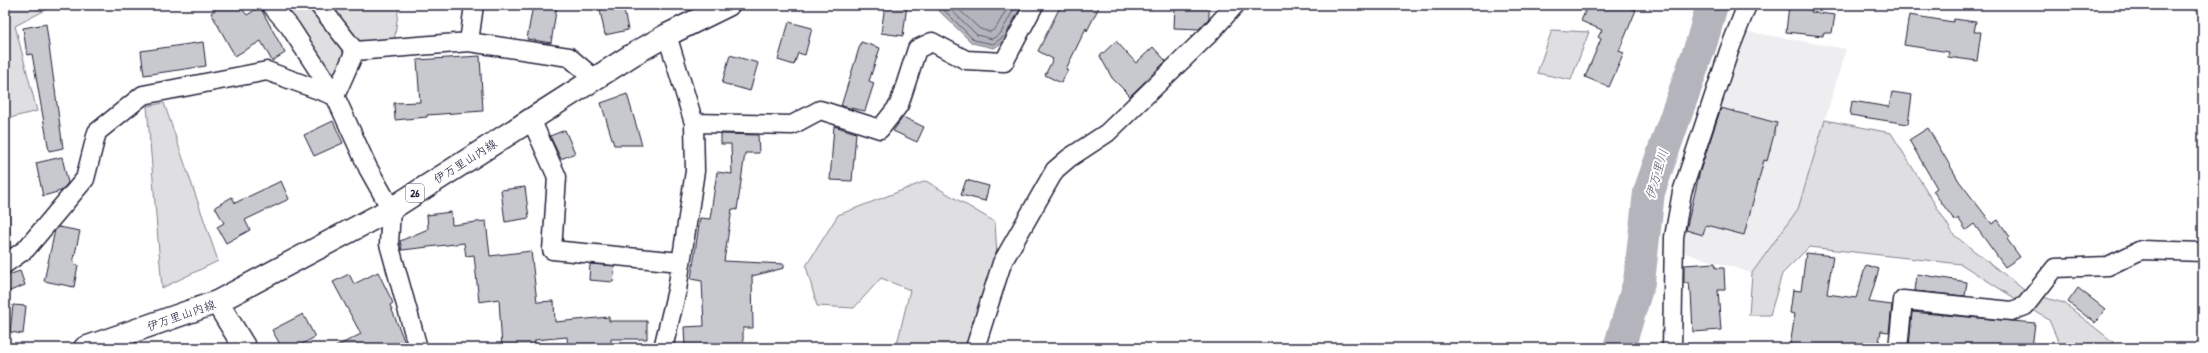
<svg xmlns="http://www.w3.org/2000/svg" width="2208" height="353" font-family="'Patrick Hand','Klee One',sans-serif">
	<rect width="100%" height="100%" fill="#fff"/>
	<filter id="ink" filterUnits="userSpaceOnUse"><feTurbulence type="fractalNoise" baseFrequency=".025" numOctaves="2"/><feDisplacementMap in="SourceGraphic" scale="8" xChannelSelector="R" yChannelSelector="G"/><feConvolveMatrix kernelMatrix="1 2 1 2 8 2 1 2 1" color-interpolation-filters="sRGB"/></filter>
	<g filter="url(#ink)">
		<path fill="#eeeef1" d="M1745 31 1846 49 1798 209 1752 273 1678 251 1688 194Z"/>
		<path fill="#dfdfe2" stroke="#80808e" d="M5 5H55L15 26 37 111 6 119 11 254 5 256Z
			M280 5H399L394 43 358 44 333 76Z
			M1552 30 1589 32 1571 80 1537 73Z
			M164 103 218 261 162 288 147 106Z
			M1825 120 1891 133 1954 235 2028 293 2064 303 2113 342V348H2061L2049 320 1961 264 1809 247 1782 274 1770 315H1749L1752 273 1798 209Z
			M926 181 995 222 997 256 969 348H896L910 290 881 278 854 308 817 306 806 266 838 215Z"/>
		<path fill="#b4b4bc" stroke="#7a7a88" d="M933 5H1026L1008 39 994 48 972 43Z"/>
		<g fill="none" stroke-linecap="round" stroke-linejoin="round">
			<path stroke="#5c5c6f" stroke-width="1" d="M939 5 974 40 993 44 1005 36 1022 5
				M946 5 977 35 992 39 1001 33 1016 5
				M954 5 980 29 990 32 996 28 1009 5"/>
			<path stroke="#b4b4bc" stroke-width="32" d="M1619 348 1639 282 1649 192 1702 41 1712 5"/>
		</g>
		<path fill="#c8c8cf" stroke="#22223b" d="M220 5H239L247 15 260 7 285 53 272 61 261 41 235 56 211 13Z
			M533 5H557L551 43 527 39Z
			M599 5H623L628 30 605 35Z
			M885 5H907L903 36 881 33Z
			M1061 5H1100L1087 31 1086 28 1066 69 1068 70 1061 83 1045 75 1053 59 1038 51Z
			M1175 5H1209V18L1199 29 1174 28Z
			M1588 5H1623L1636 10 1619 51 1624 53 1609 87 1585 77 1601 39 1598 37 1602 30 1581 21Z
			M1789 5 1812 6 1811 12 1835 15 1832 33H1823V36L1786 32Z
			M1909 15 1953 22 1954 19 1976 22 1974 32H1981L1977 61 1948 57 1949 52 1904 45Z
			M789 22 812 28 805 55 798 53 794 65 778 60Z
			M46 24 63 148 49 151 32 54 27 55 23 28Z
			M1116 41 1136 63 1153 47 1166 61 1130 96 1112 78 1100 56Z
			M203 42 206 66 144 75 141 51Z
			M861 42 880 48 869 81 874 83 865 111 841 106Z
			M730 55 758 63 750 91 722 83Z
			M480 56 483 111 427 115V117L395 120 394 103 420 102 417 60Z
			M1892 92 1912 95 1908 124 1850 115 1852 101 1889 107Z
			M627 94 642 145H614L601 103Z
			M1721 108 1777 123 1767 161 1764 160 1744 235 1706 225 1703 235 1686 230 1700 171Z
			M903 117 924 127 917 142 893 131Z
			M333 121 343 143 314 156 304 135Z
			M834 126 856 133 852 181 830 180Z
			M1928 128 1959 181 1992 224 1998 220 2010 237 2007 239 2020 257 2005 267 1974 224 1966 230 1958 218 1955 221 1933 191 1937 188 1909 140Z
			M565 130 575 153 561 159 550 136Z
			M721 134 758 135 759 153H745L737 210 732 209 724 261 784 264V268L752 276 753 328H743V348H685L684 327 704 326 702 281 691 279 700 218 710 219 717 172 732 174 731 144H721Z
			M62 157 68 183 61 191 43 196 36 163Z
			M966 180 989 186 985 201 961 195Z
			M281 181 289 199 245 220 250 230 226 243 217 227 224 223 215 207 232 197 235 203Z
			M525 187 529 218 505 222 501 190Z
			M451 212 452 225 486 221 490 256 531 251 537 302 554 301 555 322 609 317V321H647V339H611V345L568 348 567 337 535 340V348H502L499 299 479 302 474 255 466 256 464 243 402 250 400 241 428 229 427 215Z
			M59 227 80 231 73 263 78 265 74 287 44 281 55 230Z
			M1806 253 1833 256 1827 294 1856 298 1866 265 1879 269 1869 302 1892 305 1889 332 1881 331 1878 348 1790 346 1795 314 1790 313 1793 290 1801 291Z
			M1715 263 1716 268H1724L1725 290H1718L1721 330 1693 332 1691 292H1690L1689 283H1684V265Z
			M590 264 615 266 613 282 589 280Z
			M20 271 25 285 5 293V276Z
			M378 272 393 303 390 305 407 348H333L361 334 333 282 349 274 354 284Z
			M1917 274 1967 282 1965 296 1915 291Z
			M2078 288 2105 309 2095 323 2068 302Z
			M13 305 26 306 23 334 10 332Z
			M1912 312 2035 323 2032 348H1909Z
			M303 314 315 337 295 348H282L272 330Z"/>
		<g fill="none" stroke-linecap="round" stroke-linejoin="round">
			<g stroke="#22223b" stroke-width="21">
				<path id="minor" d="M271 5 290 27 335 96 368 168 391 209 389 244 418 348
					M319 5 355 51 335 96
					M469 42 474 5
					M355 51 469 42 569 57 595 79
					M531 119 557 177 552 250 681 262
					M694 123 792 125 820 110 880 129 899 105 917 49 932 42 966 60 1004 62 1034 5
					M5 264 26 249 85 179 97 132 143 95 267 71 335 96
					M663 348 677 290 695 171 694 123 667 35
					M975 348 1002 263 1055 170 1069 158 1107 133 1208 35 1235 5
					M1672 348 1674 237 1682 192 1729 51 1747 5
					M1898 348 1903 300 2012 311 2025 306 2055 268 2108 266 2141 250 2203 252"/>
			</g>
			<g stroke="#22223b" stroke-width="25">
				<path id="secondary" d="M217 302 245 348"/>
			</g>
			<g stroke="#22223b" stroke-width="25">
				<path id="primary" d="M85 348 217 302 391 209 632 55 667 35 728 5"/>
			</g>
			<use href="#minor" stroke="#fff" stroke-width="18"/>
			<use href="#secondary" stroke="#fff" stroke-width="22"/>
			<use href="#primary" stroke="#fff" stroke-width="22"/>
		</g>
	</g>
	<g text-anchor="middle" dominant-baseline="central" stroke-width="4" stroke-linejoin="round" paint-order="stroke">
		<rect fill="#fff" stroke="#646476" stroke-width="1" x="406" y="184" width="18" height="18" rx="3"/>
		<g font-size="11" font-weight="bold" fill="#22223b">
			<text x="415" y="193">26</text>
		</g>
		<g font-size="12" fill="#22223b" stroke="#fff">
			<text transform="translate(465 161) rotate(-32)">伊万里山内線</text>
			<text transform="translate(181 315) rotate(-19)">伊万里山内線</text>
		</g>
		<g font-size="13" font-style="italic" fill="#5c5c6f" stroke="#fff">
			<text transform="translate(1656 174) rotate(-74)">伊万里川</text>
		</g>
	</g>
	<rect width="2208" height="353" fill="none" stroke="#fff" stroke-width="20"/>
	<rect x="10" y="10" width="2188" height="333" fill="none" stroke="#22223b" stroke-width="1.5" filter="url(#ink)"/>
</svg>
